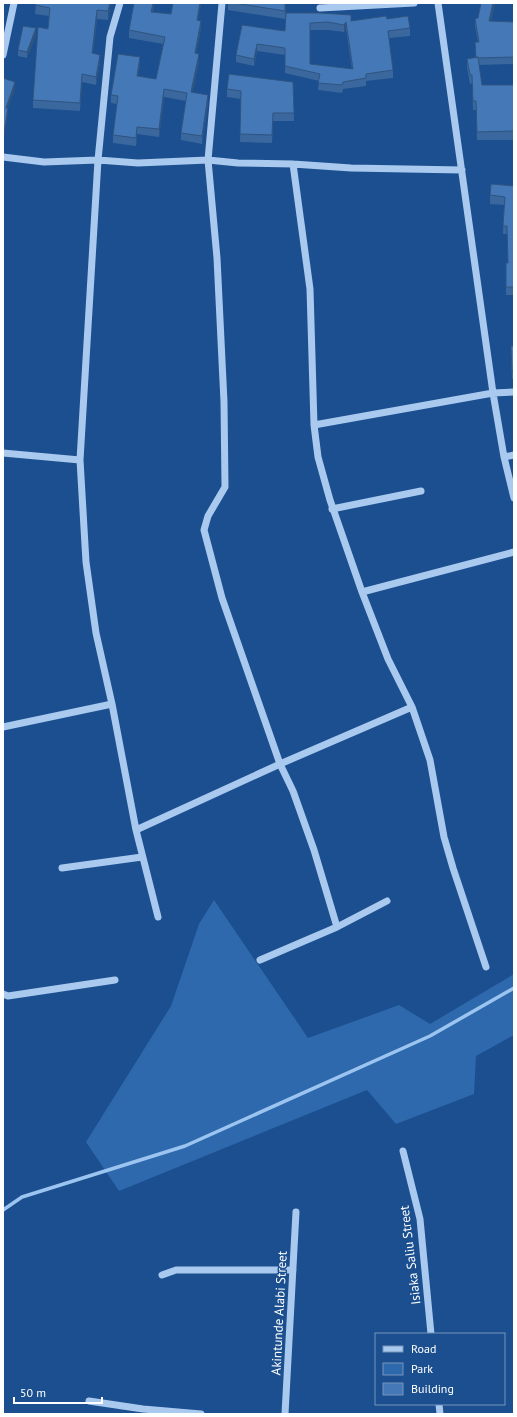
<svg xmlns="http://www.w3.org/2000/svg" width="517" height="1417" font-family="'PT Sans',sans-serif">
	<rect width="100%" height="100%" fill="#1b4f8f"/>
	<path fill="#2e69ad" d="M214 900 308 1038 399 1005 430 1024 514 974V1035L476 1056 474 1094 396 1124 367 1090 119 1191 86 1142 171 1006 199 924Z"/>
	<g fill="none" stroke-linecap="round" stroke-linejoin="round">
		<path stroke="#9cc4f0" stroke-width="3.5" d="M3 1210 22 1197 185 1146 430 1036 514 988"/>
		<path stroke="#a9c9ee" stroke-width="7" d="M120 3 110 37 98 160 80 460 86 562 96 633 112 704 136 830 158 917
			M222 3 208 160 217 258 224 402 225 487 208 516 204 530 222 598 280 764 293 791 314 850 337 927 387 901
			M438 3 493 393 504 457 514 498
			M320 8 414 3
			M3 55 14 3
			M3 157 44 162 98 160 138 163 208 160 238 163 293 164 351 168 462 170
			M293 164 310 289 314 425 318 457 330 500 362 592 388 659 412 707 430 760 444 837 453 868 486 967
			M314 425 493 393 514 392
			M3 453 80 460
			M504 457 514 455
			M332 509 421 491
			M362 592 514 552
			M3 727 112 704
			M136 830 280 764 412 707
			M62 868 142 857
			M260 960 337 927
			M3 994 8 996 115 980
			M403 1151 420 1219 431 1334
			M162 1275 176 1270H293
			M89 1401 143 1409 201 1414
			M439 1404 440 1414
			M285 1414 296 1212"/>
	</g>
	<path fill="#3a679d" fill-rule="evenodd" d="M36 3H111L108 20 97 19 93 53 100 63 96 85 82 82 80 111 33 108V100L48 29 49 16 35 14Z
		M134 3H154L153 12 171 14 201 3 198 20 201 29 196 54 199 62 192 93 208 103 202 144 181 140V133L186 101 164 97 159 137 137 134 136 146 113 143V135L117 104 111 103V95L140 65 138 76 156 79 163 44 129 38V30Z
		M228 3H286L285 19 228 10Z
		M481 3H495L491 21 514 22V64L479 65 482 85H514V140H477L476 110H473L472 83 470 84 467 68V59L476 58 478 42 475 26V19L478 18Z
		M286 13 351 21 387 19 410 28V36L389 38 393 70V78L366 81V86L343 89 342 93 318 90 319 81 285 73V55L257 51 254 66 236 62V55L242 25 285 31ZM346 29 352 69 310 64V30H328L344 32Z
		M36 35 27 58 18 56V50Z
		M293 82 294 121H273L272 143 240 142 241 99 227 97V89Z
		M514 186V295H506V263H508L507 234H503L504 205 490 204V195Z
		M511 346H514V379H512Z"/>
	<path fill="#305480" d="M110 3H111L108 20V11Z
		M153 3H154L151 19V12Z
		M200 3H201L197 28V20Z
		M285 3H286L285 19Z
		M493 3H495L489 28V21Z
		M97 10V19L92 61V53Z
		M201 21V29L195 61V53Z
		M346 22V29L344 32V25Z
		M36 28V35L27 58V52Z
		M257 44V51L254 66V59Z
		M199 54V62L191 100V92Z
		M100 55V63L96 85V77Z
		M140 57V65L137 83V76Z
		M82 74V82L80 111V103Z
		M15 82V89L6 114V108Z
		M164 89V97L159 137V129Z
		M208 95V103L202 144V136Z
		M8 108V115L3 144V138Z
		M137 127V134L136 146V138Z"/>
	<path fill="#4478b7" stroke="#305480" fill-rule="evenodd" d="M36 3H110L108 11 97 10 92 53 100 55 96 77 82 74 80 103 33 100 38 27 48 29 50 8 35 5Z
		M134 3H153L151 12 171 14 173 3H200L197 20 201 21 195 53 199 54 191 92 208 95 202 136 181 133 187 93 164 89 159 129 137 127 136 138 113 135 118 96 111 95 118 54 140 57 137 76 156 79 165 37 129 30Z
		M234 3H285V11Z
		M481 3H493L489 21 514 22V57L478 58V57L476 58 475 42H479L475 19 478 18Z
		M286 13H320L351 15V21L386 16 387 19 408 16 410 28 388 31 393 70 366 74V78L343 82 342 85 318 83 320 74 285 66V48L257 44 254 59 236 55 242 25 285 31ZM328 22 344 25 346 22 353 69 310 64V23Z
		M23 26 36 28 27 52 18 50Z
		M478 57 482 85H514V131L477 132 476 101H473L472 75H470L467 59Z
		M229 74 293 82 294 113H273L272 135 240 134 241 91 227 89Z
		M3 78 15 82 6 108H8L3 138Z
		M491 184 514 186V287H506V263H508L507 226H503L505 197 490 195Z
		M511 346H514V371H512Z"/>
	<g text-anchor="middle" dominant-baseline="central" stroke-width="3" stroke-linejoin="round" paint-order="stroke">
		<g font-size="13" fill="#fff" stroke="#1b4f8f">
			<text transform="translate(410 1255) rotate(-97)">Isiaka Saliu Street</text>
			<text transform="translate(279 1313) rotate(-87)">Akintunde Alabi Street</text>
		</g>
	</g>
	<rect width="517" height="1417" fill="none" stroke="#ffffff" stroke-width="8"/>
	<rect x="375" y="1333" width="130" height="72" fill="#1b4f8f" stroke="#7695bc"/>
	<rect x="383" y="1346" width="20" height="6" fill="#a9c9ee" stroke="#7695bc"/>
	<text x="411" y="1353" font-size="12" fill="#ffffff">Road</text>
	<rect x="383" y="1363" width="20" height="12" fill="#2e69ad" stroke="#7695bc"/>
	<text x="411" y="1373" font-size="12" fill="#ffffff">Park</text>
	<rect x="383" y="1383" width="20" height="12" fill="#4478b7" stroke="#7695bc"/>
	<text x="411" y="1393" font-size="12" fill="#ffffff">Building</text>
	<path d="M14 1397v6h88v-6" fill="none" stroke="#ffffff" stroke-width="2"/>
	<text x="20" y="1397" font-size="12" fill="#ffffff" stroke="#1b4f8f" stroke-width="3" paint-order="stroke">50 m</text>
</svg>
